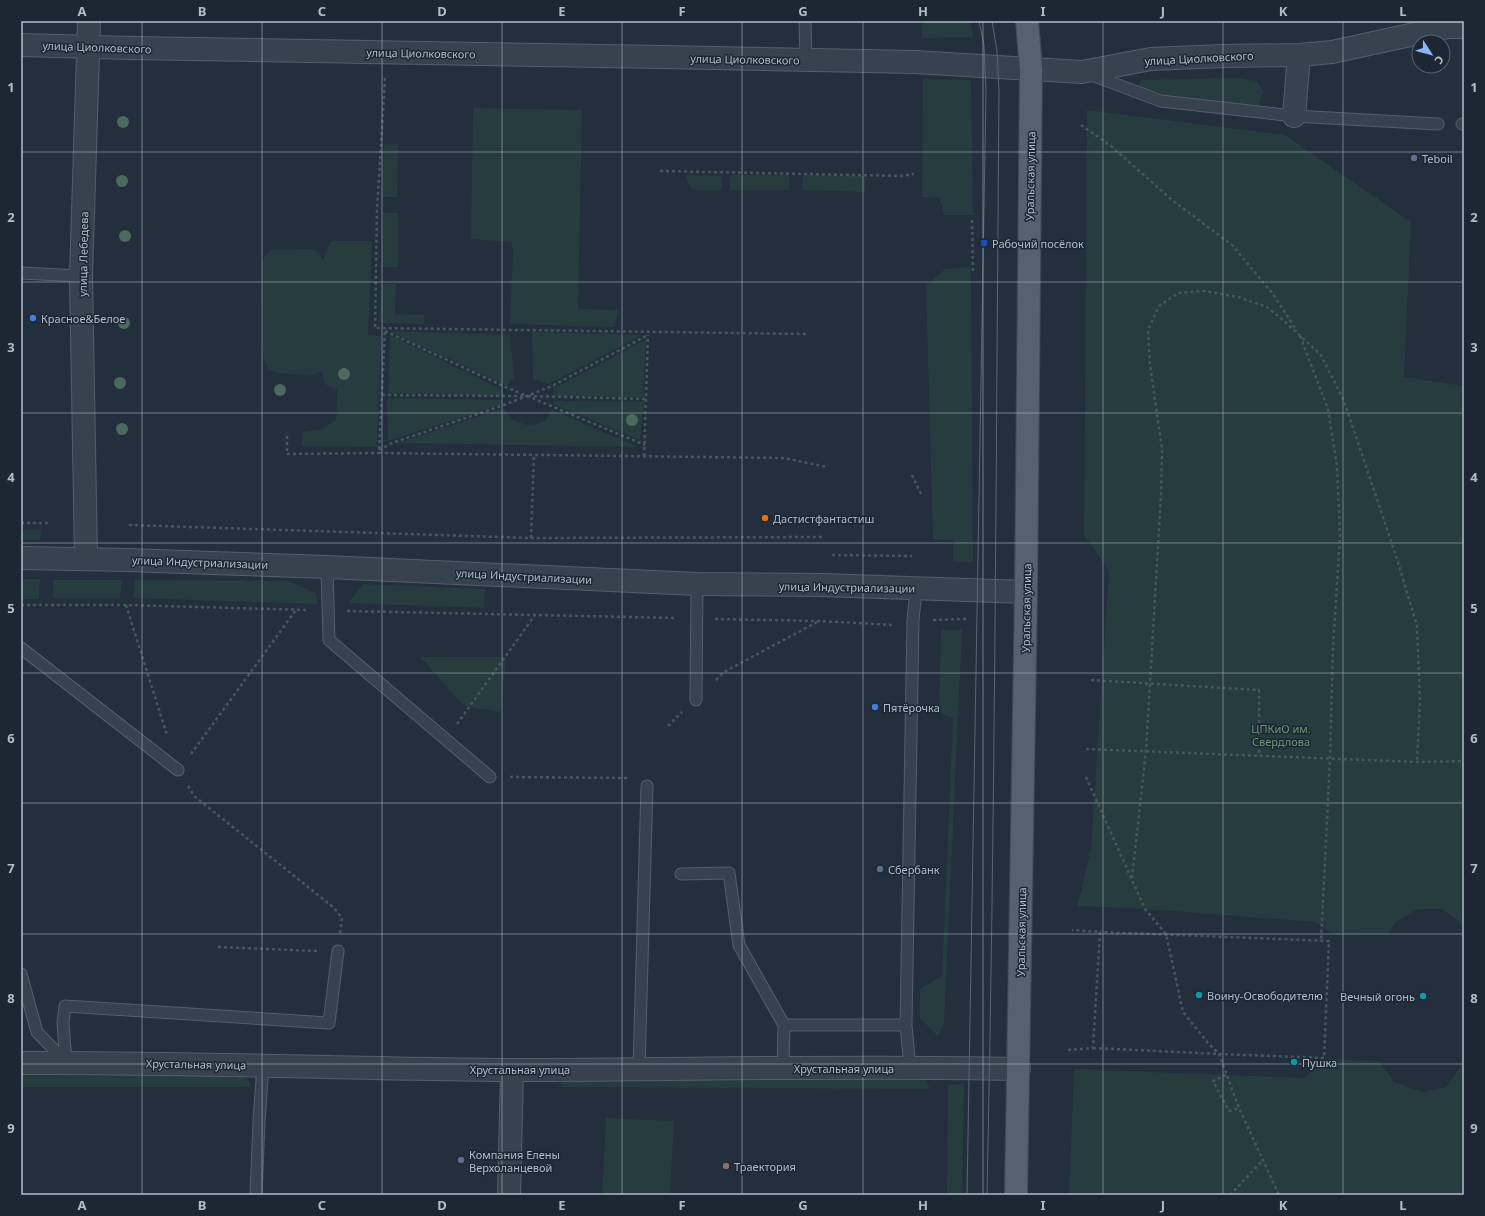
<svg xmlns="http://www.w3.org/2000/svg" width="1485" height="1216" font-family="'Noto Sans',sans-serif">
	<rect width="100%" height="100%" fill="#242f3e"/>
	<path fill="#263c3f" d="M922 21H970L973 37 922 38Z
		M1237 78 1257 81 1263 91 1258 108 1138 95 1135 89 1142 80Z
		M923 79 971 80 973 215H944L940 198 922 197Z
		M473 108 582 110 578 309 618 310 615 327 510 324 513 249 511 242 471 239Z
		M1087 110 1285 135 1411 222 1404 377 1464 386V930L1459 921 1442 909H1418L1397 921 1388 934 1335 935 1315 922 1145 909 1077 906 1080 896 1091 848 1109 571 1084 535Z
		M384 144 398 145 397 197H382Z
		M687 175 722 176 721 190C706 190 686 195 687 175Z
		M730 175H789V190H730Z
		M803 175 865 176V192L803 190Z
		M383 213H398V267H382Z
		M331 241H372L368 335 381 336 377 447 302 446V432L322 429 336 420 337 390 325 384 321 371 314 375 277 373 268 369 263 357 262 265 265 256 271 250 310 249 318 252 323 259Z
		M971 267 973 562H953V540L933 539 926 286 945 269Z
		M381 284H396L395 314 424 315V324L380 323Z
		M389 331 510 335 514 377 507 386Z
		M532 332 642 335 549 384 533 379Z
		M390 335 503 390 504 396 388 393Z
		M646 339 643 397 555 396 553 389Z
		M387 398 503 400V404L388 441Z
		M553 401 644 402 640 440 553 404Z
		M504 408 513 420 527 425 536 424 545 421 552 410 638 447 398 443Z
		M21 530H41L40 540H21Z
		M21 579H40L39 599H21Z
		M53 580H122L120 598H53Z
		M135 580 288 581 315 593 318 604 133 598Z
		M363 584 485 589 484 608 349 603Z
		M941 630H962L944 1023 938 1036 920 1018V989L942 976 953 718 939 712Z
		M420 657H506L501 712 464 706Z
		M1464 1056V1195H1069L1074 1069 1305 1078 1327 1058 1380 1062 1394 1082 1423 1092 1446 1087 1461 1066Z
		M237 1075 251 1082 250 1087H21V1076Z
		M918 1078 925 1079 930 1089 558 1087 564 1080Z
		M964 1084 962 1195H947L948 1085Z
		M606 1118 674 1121 670 1195H602Z"/>
	<g fill="none" stroke-linecap="round" stroke-linejoin="round">
		<g stroke="#565f6c" stroke-width="13">
			<path id="service" d="M805 21 806 60
				M1089 74 1161 101 1294 116 1438 124
				M1462 124H1464
				M21 273 81 276
				M327 567 329 640 490 777
				M21 648 178 770
				M696 700 697 584
				M681 874 729 873 739 945 784 1025
				M21 974 37 1032 66 1062
				M66 1062 63 1023 65 1006 329 1023 338 951
				M639 1068 647 786
				M783 1068 784 1025H906
				M910 1068 906 1025 913 621 916 588
				M256 1195 259 1121 263 1065"/>
		</g>
		<g stroke="#565f6c" stroke-width="24">
			<path id="minor" d="M21 45 131 48 663 57 915 62 1082 72 1151 59 1223 56 1299 55 1332 52 1447 27H1464
				M1294 116 1299 55
				M509 1195 512 1070"/>
		</g>
		<g stroke="#565f6c" stroke-width="24">
			<path id="tertiary" d="M21 558 128 560 327 567 697 584 822 585 1026 592
				M86 559 81 276 89 21
				M21 1063C185 1062 349 1069 513 1070 681 1070 850 1065 1019 1069"/>
		</g>
		<g stroke="#414a57" stroke-width="24">
			<path id="primary" d="M1016 1195 1026 592 1031 69 1027 21"/>
		</g>
		<path stroke="#44595c" stroke-width="2.5" stroke-dasharray="3 3" stroke-linecap="butt" d="M385 78 377 210 375 328 807 334
			M1081 125 1111 146 1172 200 1232 245 1273 294 1297 331
			M660 171 900 176 914 174
			M972 220 973 274
			M385 331 503 386 645 445
			M1300 336 1328 409 1337 466 1340 536 1333 647 1330 759 1321 941
			M382 395 523 396
			M528 396 646 399
			M287 436V454L379 453 385 330
			M379 450 392 443 504 405 552 386 648 335
			M379 453 784 458 827 467
			M644 456 648 335
			M912 475 922 496
			M21 523H50
			M129 525 531 538 824 537
			M531 538 534 455
			M832 555 912 556
			M21 605H126L308 610
			M126 605 167 735
			M347 611 676 618
			M715 619 820 621 894 625
			M933 620 966 619
			M716 680 724 672 819 621
			M1091 680 1259 690V756
			M457 724 535 615
			M668 726 682 712
			M1086 749 1417 762 1464 761
			M191 754 296 610
			M510 777 629 778
			M1086 777 1145 909 1166 934 1183 1012 1208 1043 1219 1054 1239 1108 1279 1195
			M188 786 194 796 333 907 342 918 340 933
			M1132 878 1146 751 1161 495 1162 449 1150 365 1148 330 1159 306 1178 293 1204 291 1238 297 1267 307 1283 320 1321 355 1344 401 1397 559 1417 626 1420 701 1417 762
			M218 947 317 951
			M1093 1048 1219 1054 1324 1058 1329 941 1100 932
			M1068 1050 1093 1048 1100 932 1072 930
			M1226 1075 1213 1081 1229 1111 1239 1108
			M1230 1195 1263 1160"/>
		<use href="#service" stroke="#38414e" stroke-width="11"/>
		<use href="#minor" stroke="#38414e" stroke-width="22"/>
		<use href="#tertiary" stroke="#38414e" stroke-width="22"/>
		<use href="#primary" stroke="#56606e" stroke-width="22"/>
		<path stroke="#5a6575" stroke-width="1" d="M967 1195 986 91 984 45 979 21
			M987 1195C995 827 996 459 999 91L997 51 992 21"/>
	</g>
	<g fill="#4b6a5d">
		<circle cx="123" cy="122" r="6"/>
		<circle cx="122" cy="181" r="6"/>
		<circle cx="125" cy="236" r="6"/>
		<circle cx="124" cy="323" r="6"/>
		<circle cx="344" cy="374" r="6"/>
		<circle cx="120" cy="383" r="6"/>
		<circle cx="280" cy="390" r="6"/>
		<circle cx="632" cy="420" r="6"/>
		<circle cx="122" cy="429" r="6"/>
	</g>
	<path fill="none" stroke="#b4bcc9" stroke-width="1" stroke-opacity="0.55" d="M142 21V1195M262 21V1195M382 21V1195M502 21V1195M622 21V1195M742 21V1195M863 21V1195M983 21V1195M1103 21V1195M1223 21V1195M1343 21V1195M21 152H1464M21 282H1464M21 413H1464M21 543H1464M21 673H1464M21 803H1464M21 934H1464M21 1064H1464"/>
	<g fill="#5c6f8a" stroke="#1d2633" stroke-width="1.5">
		<circle cx="1414" cy="158" r="4"/>
		<circle cx="880" cy="869" r="4"/>
		<circle cx="461" cy="1160" r="4"/>
	</g>
	<rect fill="#1a4fb4" stroke="#1d2633" stroke-width="1.5" x="980" y="239" width="8" height="8" rx="2"/>
	<g fill="#3f7fe0" stroke="#1d2633" stroke-width="1.5">
		<circle cx="33" cy="318" r="4"/>
		<circle cx="875" cy="707" r="4"/>
	</g>
	<circle fill="#e8710a" stroke="#1d2633" stroke-width="1.5" cx="765" cy="518" r="4"/>
	<g fill="#0f9aa8" stroke="#1d2633" stroke-width="1.5">
		<circle cx="1199" cy="995" r="4"/>
		<circle cx="1423" cy="996" r="4"/>
		<circle cx="1294" cy="1062" r="4"/>
	</g>
	<circle fill="#8d6e63" stroke="#1d2633" stroke-width="1.5" cx="726" cy="1166" r="4"/>
	<g text-anchor="middle" dominant-baseline="central" stroke-width="3" stroke-linejoin="round" paint-order="stroke">
		<g font-size="11" fill="#b4bcc9" stroke="#1d2633">
			<text transform="translate(97 47) rotate(2)">улица Циолковского</text>
			<text transform="translate(421 53) rotate(1)">улица Циолковского</text>
			<text transform="translate(1199 58) rotate(-3)">улица Циолковского</text>
			<text transform="translate(745 59) rotate(1)">улица Циолковского</text>
			<text transform="translate(1030 176) rotate(-89)">Уральская улица</text>
			<text transform="translate(83 254) rotate(-89)">улица Лебедева</text>
			<text transform="translate(200 562) rotate(2)">улица Индустриализации</text>
			<text transform="translate(524 576) rotate(3)">улица Индустриализации</text>
			<text transform="translate(847 587) rotate(1)">улица Индустриализации</text>
			<text transform="translate(1026 608) rotate(-89)">Уральская улица</text>
			<text transform="translate(1021 932) rotate(-89)">Уральская улица</text>
			<text transform="translate(196 1064) rotate(1)">Хрустальная улица</text>
			<text x="844" y="1068">Хрустальная улица</text>
			<text x="520" y="1069">Хрустальная улица</text>
		</g>
		<g font-size="11" fill="#b4bcc9" stroke="#1d2633" text-anchor="start">
			<text x="1422" y="158">Teboil</text>
			<text x="992" y="243">Рабочий посёлок</text>
			<text x="41" y="318">Красное&amp;Белое</text>
			<text x="773" y="518">Дастистфантастиш</text>
			<text x="883" y="707">Пятёрочка</text>
			<text x="888" y="869">Сбербанк</text>
			<text x="1207" y="995">Воину-Освободителю</text>
			<text x="1415" y="996" text-anchor="end">Вечный огонь</text>
			<text x="1302" y="1062">Пушка</text>
			<text x="469" y="1154">Компания Елены<tspan x="469" dy="13">Верхоланцевой</tspan></text>
			<text x="734" y="1166">Траектория</text>
		</g>
		<g font-size="11" fill="#6b9a76" stroke="#1d2633">
			<text x="1281" y="728">ЦПКиО им.<tspan x="1281" dy="13">Свердлова</tspan></text>
		</g>
	</g>
	<rect width="1485" height="1216" fill="none" stroke="#1d2633" stroke-width="44"/>
	<g transform="translate(1431 54) rotate(126)"><circle r="19" fill="#1d2633" stroke="#59626f"/>
	<path d="M0-3L7 15L0 10L-7 15Z" fill="#8ab4f8"/>
	<text y="-6" font-size="11" font-weight="bold" text-anchor="middle" fill="#b4bcc9">С</text>
	</g>
	<rect x="22" y="22" width="1441" height="1172" fill="none" stroke="#b4bcc9" stroke-width="1.5"/>
	<g font-size="13" text-anchor="middle" font-weight="bold" fill="#b4bcc9">
		<text x="82" y="16">A</text>
		<text x="202" y="16">B</text>
		<text x="322" y="16">C</text>
		<text x="442" y="16">D</text>
		<text x="562" y="16">E</text>
		<text x="682" y="16">F</text>
		<text x="803" y="16">G</text>
		<text x="923" y="16">H</text>
		<text x="1043" y="16">I</text>
		<text x="1163" y="16">J</text>
		<text x="1283" y="16">K</text>
		<text x="1403" y="16">L</text>
		<text x="11" y="92">1</text>
		<text x="1474" y="92">1</text>
		<text x="11" y="222">2</text>
		<text x="1474" y="222">2</text>
		<text x="11" y="352">3</text>
		<text x="1474" y="352">3</text>
		<text x="11" y="482">4</text>
		<text x="1474" y="482">4</text>
		<text x="11" y="613">5</text>
		<text x="1474" y="613">5</text>
		<text x="11" y="743">6</text>
		<text x="1474" y="743">6</text>
		<text x="11" y="873">7</text>
		<text x="1474" y="873">7</text>
		<text x="11" y="1003">8</text>
		<text x="1474" y="1003">8</text>
		<text x="11" y="1133">9</text>
		<text x="1474" y="1133">9</text>
		<text x="82" y="1210">A</text>
		<text x="202" y="1210">B</text>
		<text x="322" y="1210">C</text>
		<text x="442" y="1210">D</text>
		<text x="562" y="1210">E</text>
		<text x="682" y="1210">F</text>
		<text x="803" y="1210">G</text>
		<text x="923" y="1210">H</text>
		<text x="1043" y="1210">I</text>
		<text x="1163" y="1210">J</text>
		<text x="1283" y="1210">K</text>
		<text x="1403" y="1210">L</text>
	</g>
</svg>
